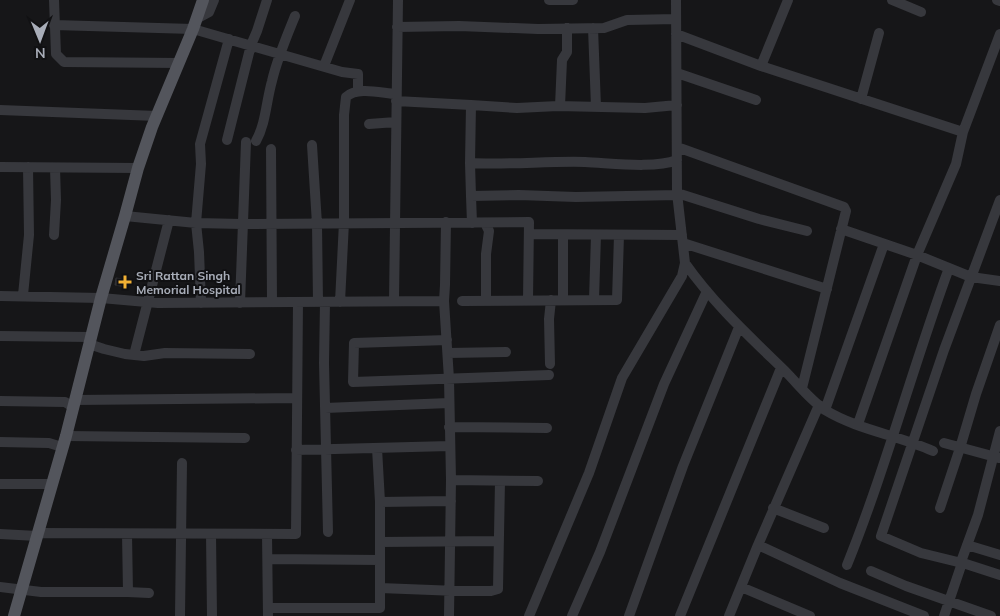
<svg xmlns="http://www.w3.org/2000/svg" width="1000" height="616" font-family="Mulish,sans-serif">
	<rect width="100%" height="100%" fill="#161618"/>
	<path fill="#404145" stroke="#303034" d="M116 278 128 280 126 287 115 285Z"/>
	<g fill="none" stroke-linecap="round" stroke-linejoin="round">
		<path stroke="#37383d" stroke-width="10" d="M54 0 56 54 64 62 179 63
			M549 0H573
			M892 0 921 12
			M997 0 1000 1
			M196 19 209 12 214 0
			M54 25 193 29 342 72 358 74V91
			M397 27 459 26 538 29 604 28 627 20 676 19
			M593 28 596 107
			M676 34 761 66 963 132
			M324 66 350 0
			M761 66 788 0
			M677 73 756 100
			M861 99 879 33
			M396 101 471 105
			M560 106 562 60 567 52V28
			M0 110 157 116
			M369 124 396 122
			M227 140 251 45 257 31 267 0
			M256 141C266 123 266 102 272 81 277 59 286 38 295 16
			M312 145 317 224 318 302
			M677 147 844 207 846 211 802 388
			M271 149 272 302
			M470 163 471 105 517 108 558 106 645 108 677 105
			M0 167 138 168
			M677 193 759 219 807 231
			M471 196 470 163C509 165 547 161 585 162 611 163 654 169 677 160
			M1000 200 944 350 881 536 921 553 966 564 1000 575
			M125 216 196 223 242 224 529 222 528 300
			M446 222 445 285 444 301 449 379 451 480 449 616
			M472 223 471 196 519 195 576 197 678 195
			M485 223 489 231 486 254V301
			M841 229 917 255 971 277 1000 281
			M529 234 682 235
			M54 235 56 200 55 168
			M683 243 827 289
			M685 263C713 303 749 336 784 370 797 383 810 400 825 410 858 430 898 435 933 451
			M23 295 29 235 28 167
			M0 296 101 298 158 303 444 301
			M563 300V235
			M594 300 596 235
			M394 301 398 0
			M462 301 617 300 619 235
			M325 302 324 363 328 532
			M340 302 344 222V115L346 97C357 86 381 93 396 94
			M201 303 199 252 196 223 201 164 200 144 229 39
			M240 303 246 142
			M0 336 91 337
			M447 340 354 343 353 382 549 375
			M89 344 104 349 125 354 144 356 165 353 250 354
			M448 353 506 352
			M134 355 169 220
			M550 364 549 319 551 300
			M75 400 297 398
			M0 401 65 402 73 407
			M325 408 449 403
			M825 410 884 244
			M858 424 917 255 956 164 963 132 1000 34
			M449 427 547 428
			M66 436 245 438
			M0 442 49 443 62 447
			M944 443 999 458
			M296 450 450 446
			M451 480 538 481
			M0 484H52
			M380 502 451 501
			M773 508 824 528
			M940 508 960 448 976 394 1000 325
			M38 533 296 534 298 302
			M0 534 37 536
			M211 534 212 616
			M267 534 268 616
			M380 542 498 541
			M758 545 819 405
			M967 545 1000 555
			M268 559 380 560
			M847 565C886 468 913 366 949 268
			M871 571 906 586 991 616
			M0 587 41 592H128L127 534
			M741 587 810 616
			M380 588 457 591H491L498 589 500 481
			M128 592 149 593
			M268 608H380V502L377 448
			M180 616 182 463
			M529 616 589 473 622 378 682 276 685 263 677 193 676 0
			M572 616 600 552 664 384 707 291
			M629 616 683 466 739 327
			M680 616 781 368
			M729 616 758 545 840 583 924 616
			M944 616 962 563V559L978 515 1000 431"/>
		<path stroke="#53555c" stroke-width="12" d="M14 616 66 436 101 298 125 216 138 168 152 127 193 29 203 0"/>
	</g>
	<path fill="#f2b134" stroke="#111113" stroke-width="2" d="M122.5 274.5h5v5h5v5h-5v5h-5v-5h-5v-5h5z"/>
	<g text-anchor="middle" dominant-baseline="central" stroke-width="4" stroke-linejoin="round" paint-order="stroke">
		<g font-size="12" font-weight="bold" fill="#a8adb8" stroke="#111113" text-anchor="start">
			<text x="136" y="275">Sri Rattan Singh<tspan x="136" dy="14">Memorial Hospital</tspan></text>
		</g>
	</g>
	<g transform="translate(40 40) rotate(179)" stroke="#111113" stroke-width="4" paint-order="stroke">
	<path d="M0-4L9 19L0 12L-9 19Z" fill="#a8adb8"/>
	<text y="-8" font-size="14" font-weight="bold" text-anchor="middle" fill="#a8adb8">N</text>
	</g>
</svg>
